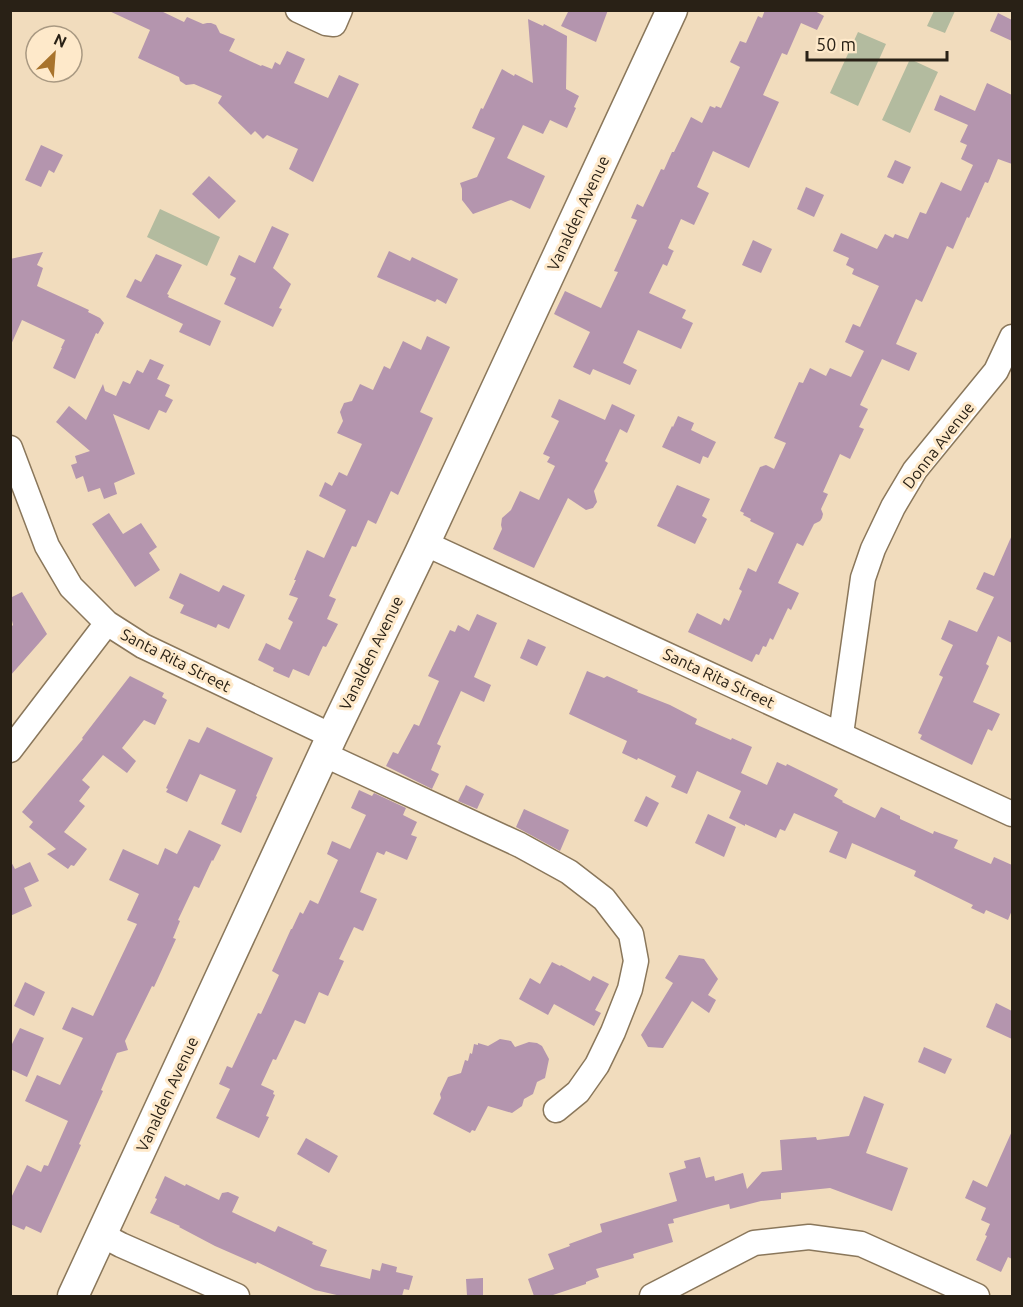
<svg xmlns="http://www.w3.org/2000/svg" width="1023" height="1307" font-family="Ubuntu,sans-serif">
	<rect width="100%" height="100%" fill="#f1dcbd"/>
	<path fill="#b3bb9f" d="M934 11H955L945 33 927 26Z
		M858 32 886 44 858 106 830 93Z
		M910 59 938 72 910 133 882 120Z
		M160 209 220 237 207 266 147 237Z"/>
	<path fill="#b495ae" d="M107 10H159L184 22 187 17 203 24 207 23H211L216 25 220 33 235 39 229 51 261 66 262 65 272 69 275 62 280 65 287 51 305 59 294 83 328 98 339 75 359 84 313 182 289 169 298 149 267 135 263 139 255 131 251 135 218 103 222 96 194 84 186 85 180 81 179 77 138 58 150 30Z
		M569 10H608L596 42 561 26Z
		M765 10H813L824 16 817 30 801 23 787 55 782 53 763 95 779 102 749 168 713 151 697 187 709 193 694 225 681 219 668 248 674 251 673 252 667 266 663 264 649 293 686 310 682 318 693 323 681 349 638 330 623 363 637 370 630 385 593 369 590 375 573 367 590 332 554 314 565 291 601 308 618 272 614 271 637 220 631 218 637 204 643 207 661 169 664 170 672 152H674L691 117 702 123 710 106 715 108 716 106 721 108 740 67 730 62 740 41 746 43 758 16 762 18Z
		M998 13 1012 20V41L990 31Z
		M528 19 543 26 544 24 567 36 566 89 579 96 574 107 576 108 567 128 550 120 543 134 523 125 507 158 545 176 530 209 511 200 473 214 462 200V189L460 183 477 177 495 138 472 128 481 108 483 109 502 69 514 76 515 74 533 83Z
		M987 83 1012 95V164L998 159 988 183 985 182 969 218 967 217 953 249 947 246 922 302 916 299 896 344 917 353 909 371 882 359 860 405 868 409 859 427 864 429 850 459 840 454 823 492 828 494 821 509 823 514 822 518 820 521 814 524 803 546 797 543 778 583 799 593 791 610 788 608 773 640 770 638 766 647 763 646 759 655 756 654 752 662 688 632 697 613 721 625 724 618 729 621 742 591 739 589 748 568 756 572 774 533 750 521 751 519 743 515 744 513 740 511 760 467 766 465 774 469 786 443 774 438 799 382 803 383 810 368 826 376 830 368 851 377 864 351 845 342 853 324 860 327 879 286 852 274 854 269 846 265 849 258 833 251 841 233 877 249 885 234 893 238 895 234 908 239 920 212 926 214 941 182 961 191 973 165 961 159 967 145 960 142 968 125 934 110 940 95 975 111Z
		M41 145 63 155 54 173 49 170 41 187 25 180Z
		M895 160 911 167 903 184 887 177Z
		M209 176 236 201 219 219 192 194Z
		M806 187 824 195 814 217 797 209Z
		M272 226 289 234 273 268 291 284 279 308 282 309 273 327 224 304 236 278 230 275 239 255 255 263Z
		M753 240 772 249 761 273 742 265Z
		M389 251 410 261 412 257 458 279 446 304 437 299 435 302 377 277Z
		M43 252 37 265 43 268 37 286 89 310 88 312 100 318 104 323 98 334 96 333 75 379 53 368 62 348H61L65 340 22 320 10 347V259Z
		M156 254 182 265 167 294 169 295 168 297 221 321 210 346 179 332 183 324 126 297 135 279 141 282Z
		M427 336 450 347 420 412 433 418 398 495 391 491 376 524 368 520 356 547 352 546 346 559 329 596 336 599 327 619 338 624 326 647 323 646 309 676 293 669 289 678 273 671 274 668 258 660 266 643 280 650 293 622 288 619 298 598 289 595 296 580H294L307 550 324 558 346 510 319 496 325 482 332 486 339 472 347 476 362 444 337 433 343 421 340 412 344 403 352 401 360 384 373 390 384 366 390 369 403 341 421 350Z
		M150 359 164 365 157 379 170 385 165 396 173 400 166 413 159 410 149 430 113 414 135 474 114 483 117 494 104 499 100 488 88 492 83 476 76 479 71 465 77 463 75 456 90 451 56 422 69 406 86 420 103 384 105 391 116 396 123 381 130 384 137 370 143 373Z
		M559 399 605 420 612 404 635 415 627 433 620 429 605 461 608 463 594 491 597 502 593 508 586 510 568 498 534 568 493 549 502 529 501 525 502 518 511 510 520 491 539 500 555 466 547 462 550 457 543 454 559 421 551 417Z
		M678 416 694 423 691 430 716 442 708 458 703 456 700 464 662 447 672 426 673 427Z
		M677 485 710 499 702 516 707 519 695 544 657 526Z
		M109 513 123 534 141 523 157 547 149 553 160 570 135 587 92 524Z
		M1012 535V643L998 636 986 664 989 666 973 702 1000 714 992 731 988 729 972 765 920 739 922 735 918 733 943 677 939 675 953 645 941 639 949 620 977 632 994 597 976 589 984 572 994 576Z
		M180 573 219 592 223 585 245 595 229 629 218 624 216 628 180 613 184 605 169 598Z
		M22 592 47 634 10 676V628L13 625 10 612V598Z
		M477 614 497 623 474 677 491 685 484 702 461 691 437 744 441 746 431 770 439 774 432 789 386 766 393 752 398 754 414 724 419 726 439 681 428 676 450 630 455 632 458 625 469 631Z
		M528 639 546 647 537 666 520 658Z
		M587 671 604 678 607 676 638 690 637 692 670 705 697 719 695 724 731 740 732 738 752 747 741 773 767 785 777 762 786 766 787 764 838 789 834 796 843 801 842 802 875 818 881 807 900 816V819L933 834 934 831 958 840 954 848 991 864 994 857 1012 865V910L1008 920 986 910 984 914 971 908 973 905 914 876 916 871 852 843 846 859 829 852 838 832 794 813 785 831 780 829 776 838 745 824V826L729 818 741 791 697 771 687 794 671 787 676 776 638 758 637 760 622 753 627 741 569 714Z
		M130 676 164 693 162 697 167 700 155 725 144 720 122 748 136 761 127 773 103 755 82 780 90 787 79 801 85 806 64 832 87 849 74 866 71 865 68 869 47 854 56 849 29 827 33 822 22 812 83 739 82 738Z
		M207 727 273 758 256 796 257 797 241 833 221 824 236 790 200 774 187 802 166 792 168 789 166 788 189 739 199 743Z
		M466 785 484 794 477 809 458 801Z
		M359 790 372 796 374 793 406 808 403 815 417 822 411 835 417 837 407 860 386 851 384 855 377 852 360 892 377 899 363 931 354 927 339 959 344 961 328 996 319 992 305 1024 295 1020 276 1060 273 1059 261 1085 274 1091 273 1094 275 1095 266 1116 269 1117 259 1138 216 1118 230 1089 219 1084 227 1066 232 1068 258 1013 261 1014 279 975 272 971 291 929H292L300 912 303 914 310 900 318 904 338 860 327 854 332 841 350 849 366 815 351 808Z
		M646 796 659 803 647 827 634 821Z
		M524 809 569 830 560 851 516 827Z
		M708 814 736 827 724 857 695 843Z
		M189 830 221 845 213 861 212 860 199 888 194 886 178 920 180 921 173 938 176 939 154 987 152 986 125 1041 128 1050 117 1053 101 1090 103 1091 79 1144 81 1145 41 1233 26 1226 24 1230 10 1224V1200L27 1165 41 1172 44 1165 48 1166 68 1121 25 1101 37 1075 60 1085 83 1038 62 1029 72 1007 93 1016 137 924 127 920 139 894 109 880 123 849 158 865 165 848 177 854Z
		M10 860 15 869 30 862 39 881 24 888 32 906 10 916Z
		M679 955 704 959 718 979 708 995 716 1000 709 1013 692 1001 663 1048 648 1047 641 1035 673 983 665 978Z
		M552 962 560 966 561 965 590 981 593 976 609 984 595 1010 601 1013 594 1026 554 1004 548 1015 519 999 530 978 540 984Z
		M25 982 45 992 34 1016 14 1006Z
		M996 1003 1012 1011V1039L986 1027Z
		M20 1028 44 1038 27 1077 10 1069V1048Z
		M500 1039 511 1041 515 1047 529 1042 537 1043 542 1046 549 1059 545 1078 537 1082 533 1094 524 1099 522 1106 512 1113 488 1106 475 1131 472 1130 470 1133 433 1114 441 1098 440 1094 448 1077 461 1073 465 1060 468 1061 470 1053 472 1054 474 1044 478 1045V1043L488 1046Z
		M924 1047 952 1059 945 1074 918 1062Z
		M864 1096 884 1104 866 1153 908 1168 892 1211 830 1188 781 1193V1199L761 1201 730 1209 729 1204 713 1208 673 1219 674 1223 668 1224 673 1242 633 1254 634 1258 596 1269 599 1277 586 1282V1284L550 1296H534L528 1279 554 1269 548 1254 570 1246 569 1244 602 1232 600 1224 677 1201 669 1173 686 1168 684 1161 700 1157 706 1178 714 1176 715 1181 743 1173 747 1189 762 1172 782 1170 780 1140 816 1137 817 1140 849 1136Z
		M1012 1131V1259L1008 1257 1001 1272 976 1260 987 1236 985 1235 990 1224 981 1220 986 1208 965 1198 973 1180 987 1187Z
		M306 1138 338 1156 329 1173 297 1154Z
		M165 1176 185 1186 186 1184 219 1200 222 1193 228 1192 239 1197 232 1212 275 1232 278 1226 313 1242 312 1244 327 1250 320 1266 370 1279 372 1269 380 1271 382 1263 397 1267 396 1272 413 1276 409 1290 404 1289 402 1296H341L315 1290 257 1262 256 1264 215 1246 179 1227 180 1226 150 1213 157 1199 155 1198Z
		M483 1278V1296H467L466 1279Z"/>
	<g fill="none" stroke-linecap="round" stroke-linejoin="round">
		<g stroke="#8a775b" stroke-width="27">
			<path id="minor" d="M298 10 326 23 334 24 340 10
				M10 448 47 546 71 587 107 623 143 646 332 736
				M424 543 1012 814
				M841 734 863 578 873 549 893 507 915 470 996 371 1012 337
				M10 750 107 623
				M323 754 520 845 569 872 604 899 631 934 636 961 630 989 613 1032 597 1065 578 1092 556 1110
				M102 1235 121 1245 237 1296
				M652 1296 754 1243 809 1237 861 1244 977 1296"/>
		</g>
		<g stroke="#8a775b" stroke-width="33">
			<path id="major" d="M73 1296 332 736 420 553 672 10"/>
		</g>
		<use href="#minor" stroke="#fff" stroke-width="24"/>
		<use href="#major" stroke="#fff" stroke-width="30"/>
	</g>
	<g text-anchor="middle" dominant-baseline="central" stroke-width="6" stroke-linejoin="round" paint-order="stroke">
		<g font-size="16" fill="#292116" stroke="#fee9ca">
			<text transform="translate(578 213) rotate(-65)">Vanalden Avenue</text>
			<text transform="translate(938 445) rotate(-52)">Donna Avenue</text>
			<text transform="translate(371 653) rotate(-64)">Vanalden Avenue</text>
			<text transform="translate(176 660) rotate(27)">Santa Rita Street</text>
			<text transform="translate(719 678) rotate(25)">Santa Rita Street</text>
			<text transform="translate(167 1094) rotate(-65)">Vanalden Avenue</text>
		</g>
	</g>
	<rect width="1023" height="1307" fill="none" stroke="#292116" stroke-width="24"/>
	<g transform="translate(54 54) rotate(25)"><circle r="28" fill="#fee9ca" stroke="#a99982" stroke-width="1.5"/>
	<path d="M0-4.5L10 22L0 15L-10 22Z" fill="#a8732c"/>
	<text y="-9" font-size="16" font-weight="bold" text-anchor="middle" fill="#292116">N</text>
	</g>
	<path d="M807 51v9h140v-9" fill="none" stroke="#292116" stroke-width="3"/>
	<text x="816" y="51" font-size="18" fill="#292116" stroke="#fee9ca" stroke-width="4.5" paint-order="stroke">50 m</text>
</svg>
